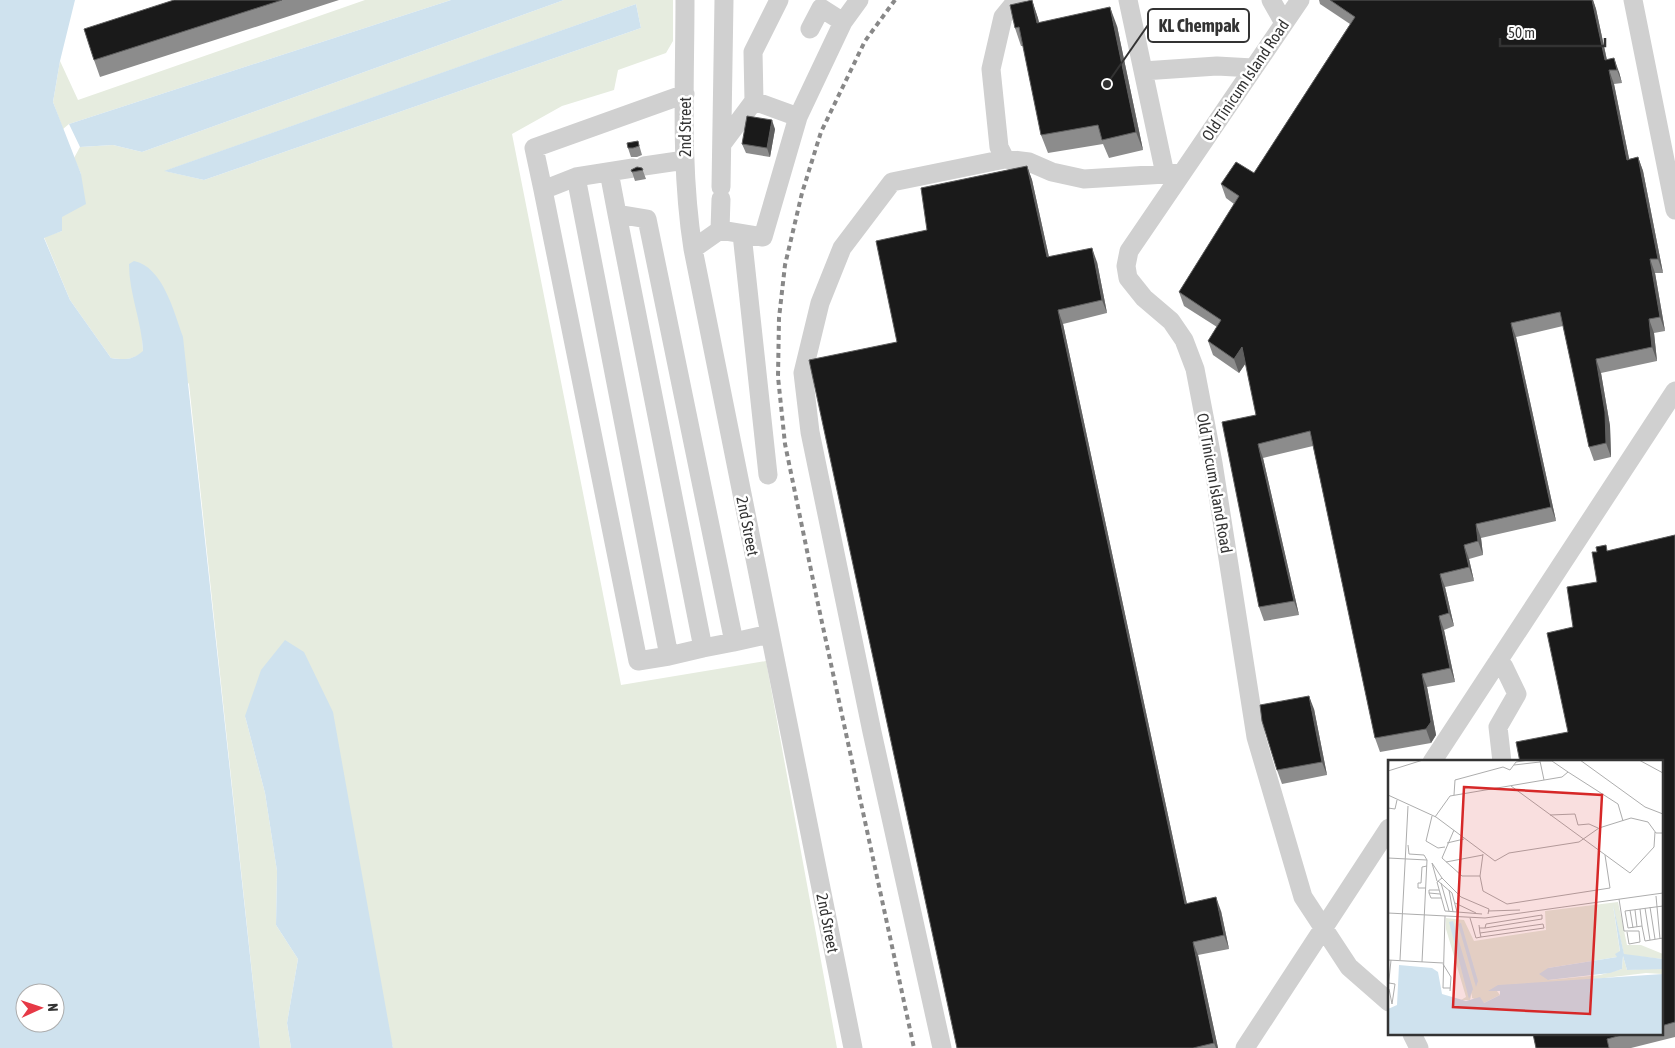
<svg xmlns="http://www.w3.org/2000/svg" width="1675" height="1048" font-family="'Asap Condensed',sans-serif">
	<rect width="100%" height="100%" fill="#fff"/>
	<path fill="#e6ecdf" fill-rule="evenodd" d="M365 0H451L69 124 63 129 53 102 60 61 78 100Z
		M564 0H673V41L666 53 618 70 614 90 562 106 512 134 621 685 766 661 837 1048H393L390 1036 245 716 265 793 277 871 276 925 298 959 287 1023 291 1048H260L189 384 142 334 143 352C132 360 125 360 111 358L70 300 44 237 62 231 61 217 81 174 74 158 80 147 113 145 142 152ZM636 4 641 28 204 180 165 171Z"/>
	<path fill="#cfe2ee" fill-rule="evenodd" d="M0 0H75L60 61 53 102 81 174 86 204 62 217V231L44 238 70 300 111 358C124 360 133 360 143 351 142 322 129 294 129 264L134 261C163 267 174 312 183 337L260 1048H0ZM25 993H55V1023H25Z
		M451 0H564L142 152 113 145 80 147 69 124Z
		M636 4 641 28 204 180 164 171Z
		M285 640 304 652 333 712 393 1048H291L287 1023 298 959 276 925 277 871 265 793 245 716 261 670Z"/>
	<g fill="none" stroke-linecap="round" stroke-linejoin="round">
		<path stroke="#d0d0d0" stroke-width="19" d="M685 0C685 83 680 167 693 249L853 1048
			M1128 0 1165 174
			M1271 0 1284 23
			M1300 0 1129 251 1126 266 1128 278 1144 298 1171 321 1184 340 1195 369 1213 463 1256 737 1303 897 1349 967 1389 1002
			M1633 0 1675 210
			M810 29 821 8 843 22
			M1143 71 1217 66 1253 68
			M754 101 798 117
			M722 144 754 101 753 52 779 0
			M1005 159 999 147 991 69 1003 17 1017 0
			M644 166 685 160
			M609 172 617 214 703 648 734 642 647 219 617 214
			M576 177 669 656 638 661 543 190 576 177 633 168
			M721 187 724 0
			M543 190 534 148 685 94
			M720 230 763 237 798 117 843 22 859 0
			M742 234 768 475
			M693 249 720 230 721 199
			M734 642 770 634
			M669 656 703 648
			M1498 661 1504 667 1517 694 1498 727 1502 762
			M1432 762 1675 391
			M1412 1034 1419 1048
			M942 1048 872 732 810 432 803 373 820 303 842 248 892 182 1005 159 1029 162 1052 172 1084 179 1182 173
			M1245 1048 1389 828"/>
		<path stroke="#888" stroke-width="4" stroke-dasharray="5 4" stroke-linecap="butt" d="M895 0 865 41 821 132 802 193 785 265 779 318 778 377 785 444 818 604 914 1048"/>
	</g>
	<path fill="#8c8c8c" d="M174 0H339L100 77 94 60Z
		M1032 0 1039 22 1117 26 1143 150 1109 158 1103 144 1048 153 1041 135 1023 46H1021L1015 28Z
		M1319 0H1593L1596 9 1607 60 1619 72 1622 83 1614 84 1629 159 1638 157 1643 171 1663 273H1655L1665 331 1654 333 1657 361 1601 373 1610 426 1611 457 1594 461 1589 447 1563 326 1516 337 1556 521 1481 538 1483 555 1469 559 1474 581 1445 587 1454 626 1444 630 1455 682 1427 687 1436 735 1431 743 1380 752 1375 738 1313 446 1263 458 1299 615 1264 621 1259 607 1256 415 1246 363 1239 373 1213 355 1208 341 1217 327 1184 306 1179 292 1234 204 1226 198 1221 184 1254 173 1350 24 1320 4Z
		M775 129 770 157 746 153 742 144Z
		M638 141 642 155 637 157H631L628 148Z
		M1027 166 1032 180 1049 257 1097 262 1107 313 1063 324 1187 904 1221 911 1229 949 1198 955 1218 1048H957L897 342 927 230Z
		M642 168 646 179 635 181 632 172Z
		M1675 535V1037L1631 1048H1536L1533 1034H1661V762L1568 732 1573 627 1597 582 1608 551Z
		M1314 709 1327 775 1282 784 1277 770Z"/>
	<path fill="#5f5f5f" d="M1032 0 1038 18 1043 41 1037 23Z
		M1592 0H1593L1596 9 1609 70 1614 84 1632 173 1627 160Z
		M1110 7 1117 26 1143 150 1136 132Z
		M1614 58 1619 72 1622 83 1617 70Z
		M772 120 775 129 770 157 767 148Z
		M1638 157 1643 171 1663 273 1658 259Z
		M1027 166 1032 180 1052 271 1047 257Z
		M1092 248 1097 262 1107 313 1102 300Z
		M1650 259 1655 273 1665 331 1660 317Z
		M1058 310 1063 324 1190 918 1185 904Z
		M1649 319 1654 333 1657 361 1652 347Z
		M1511 323 1516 337 1556 521 1551 507Z
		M1242 347 1247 361 1239 373 1234 359Z
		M1596 359 1601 373 1610 426 1611 457 1606 443Z
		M1258 444 1263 458 1299 615 1294 601Z
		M1476 524 1481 538 1483 555 1478 541Z
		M1464 545 1469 559 1474 581 1469 567Z
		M1440 574 1445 587 1454 626 1449 613Z
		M1439 616 1444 630 1455 682 1450 668Z
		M1422 674 1427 687 1436 735 1431 743 1426 729Z
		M1309 696 1314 709 1327 775 1322 762Z
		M1216 897 1221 911 1229 949 1224 935Z
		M1193 942 1198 955 1218 1048H1216L1214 1043Z"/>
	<path fill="#1a1a1a" stroke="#5f5f5f" d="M174 0H282L94 60 84 29Z
		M1032 0 1037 23 1110 7 1136 132 1102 140 1098 125 1041 135 1019 27 1015 28 1010 5Z
		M1330 0H1592L1605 60 1614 58 1617 70H1609L1627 160 1638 157 1658 259H1650L1660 317 1649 319 1652 347 1596 359 1605 412 1606 443 1589 447 1560 312 1511 323 1551 507 1476 524 1478 541 1464 545 1469 567 1440 574 1449 613 1439 616 1450 668 1422 674 1431 722 1426 729 1375 738 1310 431 1258 444 1294 601 1259 607 1222 422 1256 415 1242 347 1234 359 1208 341 1221 320 1179 292 1239 196 1221 184 1236 162 1254 173 1355 17Z
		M747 116 772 120 767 148 742 144Z
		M638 141 639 146 633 148H628L627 143Z
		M1027 166 1047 257 1092 248 1102 300 1058 310 1185 904 1216 897 1224 935 1193 942 1214 1043 1193 1048H957L809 360 897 342 876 241 927 230 921 188Z
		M637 167 642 168 643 170 632 172 631 170Z
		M1675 535V1022L1661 1026V762H1520L1516 742 1568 732 1547 633 1573 627 1567 587 1597 582 1592 552H1597L1596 547 1606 545 1607 551Z
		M1309 696 1322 762 1277 770 1262 721 1260 705Z
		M1533 1034H1625L1607 1039 1609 1048H1536Z"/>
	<g text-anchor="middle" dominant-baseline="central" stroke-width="5" stroke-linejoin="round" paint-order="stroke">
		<g font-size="16" fill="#333" stroke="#fff">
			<text transform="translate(1245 80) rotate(-56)">Old Tinicum Island Road</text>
			<text transform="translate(685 127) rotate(-90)">2nd Street</text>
			<text transform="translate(1215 483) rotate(80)">Old Tinicum Island Road</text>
			<text transform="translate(748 526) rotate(79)">2nd Street</text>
			<text transform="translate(828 923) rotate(79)">2nd Street</text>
		</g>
	</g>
	<g transform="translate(1388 760)">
		<rect width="275" height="275" fill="#fff"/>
		<path d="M230 142 239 185H253L275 194V199L236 195 225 145 232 192 229 197 160 208V220L212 215 234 209 235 196 239 210 265 208 275 209V214L258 213 109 231 112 235 96 243 84 238V233L82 240H73L78 237 58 169V158L76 160 86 181 158 170 157 151Z" fill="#e6ecdf"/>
		<path d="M225 144 236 194 275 199V209L239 210 235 196 234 209 222 213 160 220 151 214 160 208 229 197 227 194 232 191ZM65 161 85 229 81 239 61 162ZM73 163 90 221 88 227 70 164ZM11 205 44 208 50 212 54 234 78 241 92 237 96 243 112 235V231H100L110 225 275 214V275H0V249L9 245Z" fill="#cfe2ee"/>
		<path fill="none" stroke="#adadad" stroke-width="1" d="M192 0 257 47 275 54M251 0 275 13M152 1H164L180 12M152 1 156 20M126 5 152 2M0 11 35 0M0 21 1 0M123 26 242 113 266 87 267 72M0 35 48 57 107 101 121 93 191 82 211 68 243 58 260 62 268 73H275M66 35 67 20 115 7 122 10 128 2 141 0M0 48 7 49 9 40M162 55 187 54 190 65 201 64 210 68M44 56 38 81 50 88 57 87M47 57 62 36 174 17 180 12 230 44 235 61M66 70 54 98 74 116H92M59 83 76 79M20 85 21 94 36 95 39 100M95 94 92 116 95 131 119 144 222 128 217 95M0 98 39 100M58 102 95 95M49 121 44 103 54 118M50 121 64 133 69 152M53 123 61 151M38 128H30V123H33L34 107 39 106M51 130H41V133L52 134M61 130 65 152M41 133 43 138H53M268 136 272 179M231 139 236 171H251L252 182 241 184 239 172M67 143 88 153M275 146 237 151 240 168 254 166 257 181 275 178M262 147 267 179M257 148 262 180M252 149 254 166M242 150 245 168M247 150 249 167M100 151 132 150M0 153 97 158 275 133M94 154 57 151 49 122 54 118 73 137 101 149 100 154M57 156 55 228H62M82 158 88 178 93 177M91 165 92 173 93 177 156 168 155 164 92 173M91 168H97L154 159V155L98 164 97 168M0 200 55 203M12 200 20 46M34 202 39 100M55 204 63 217 62 231M1 229 4 244 7 224 1 223M0 230 3 200"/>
		<path fill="#d62828" fill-opacity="0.15" stroke="#d62828" stroke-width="2.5" d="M76 27 214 35 202 254 65 247Z"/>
		<rect width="275" height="275" fill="none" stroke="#333" stroke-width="2.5"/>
	</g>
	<path fill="none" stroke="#333" stroke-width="2" d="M1107 84L1148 25"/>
	<circle fill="#333" stroke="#fff" stroke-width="2" cx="1107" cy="84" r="5"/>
	<rect fill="#fff" stroke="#333" stroke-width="2" x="1148" y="9" width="101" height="33" rx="5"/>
	<g font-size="18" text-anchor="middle" font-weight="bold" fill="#333">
		<text x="1199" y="32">KL Chempak</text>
	</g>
	<g transform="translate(40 1008) rotate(87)"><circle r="24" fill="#ffffff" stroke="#adadad"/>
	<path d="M0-4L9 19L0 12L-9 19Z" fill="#e63946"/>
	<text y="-8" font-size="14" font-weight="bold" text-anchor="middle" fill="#333333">N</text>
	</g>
	<path d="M1500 38v8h105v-8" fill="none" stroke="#333333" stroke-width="2.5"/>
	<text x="1508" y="38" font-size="15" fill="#333333" stroke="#ffffff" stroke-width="4" paint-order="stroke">50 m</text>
</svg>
